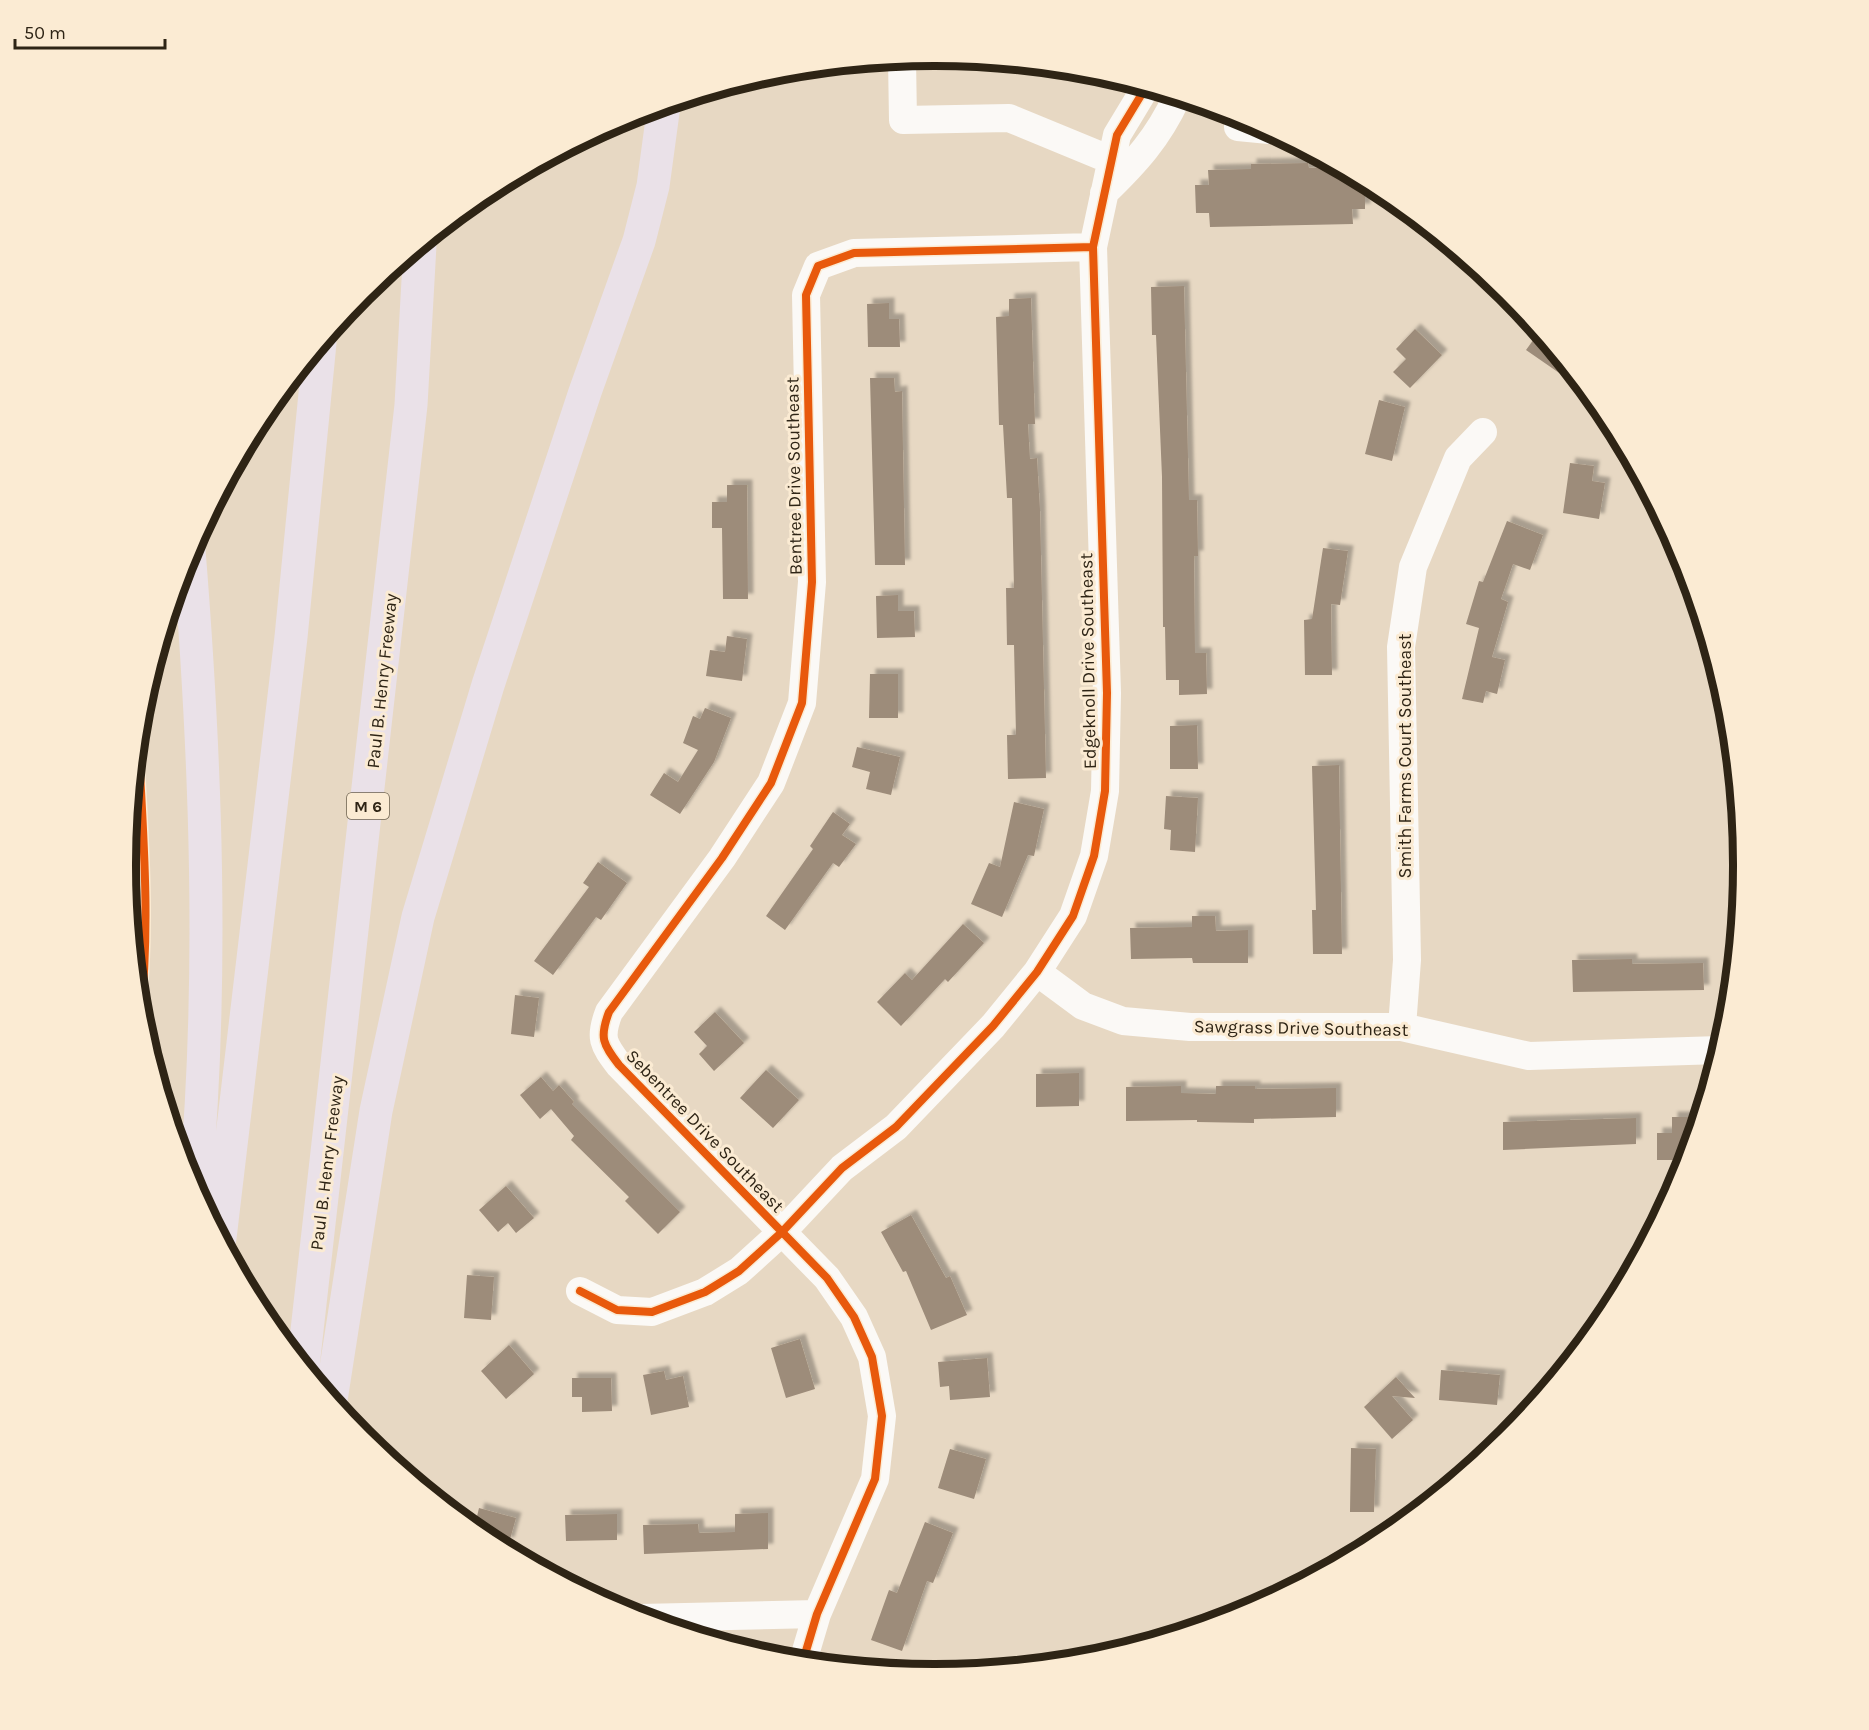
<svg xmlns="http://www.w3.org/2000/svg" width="1869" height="1730" font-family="Karla,sans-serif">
	<defs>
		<filter id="shadow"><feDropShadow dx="5.5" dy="-5.5" stdDeviation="1.5" flood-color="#0004"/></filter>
	</defs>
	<rect width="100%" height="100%" fill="#e7d8c3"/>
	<path fill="#9d8c7a" filter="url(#shadow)" d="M1308 163 1309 168 1337 167 1351 174 1352 181 1365 182V209H1352L1353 224 1210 227 1209 213H1196L1195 185H1209L1208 170 1251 169V164Z
		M1184 286 1189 500H1197L1198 556H1194L1195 653H1206L1207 694 1179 695V680H1166L1165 627H1163L1162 477 1156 335H1152L1151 287Z
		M1031 298 1035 424H1028L1030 459 1037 458 1040 510 1046 778 1008 779 1007 735H1016L1014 645H1007L1006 588H1014L1012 498H1007L1003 425H999L996 317 1009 316V299Z
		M889 303V319H899L900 347H868L867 304Z
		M1415 329 1442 355 1410 388 1393 372 1406 359 1396 349Z
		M1539 332 1581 383 1578 386 1526 350Z
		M870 378H894L895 392 902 391 905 565H875Z
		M1379 400 1405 407 1392 461 1365 454Z
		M1570 463 1594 466 1592 481 1605 483 1599 519 1563 513Z
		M727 485H747L748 599H723L722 528H712V502H727Z
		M1507 521 1543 535 1530 570 1513 564 1501 599 1508 602 1492 657 1505 660 1497 694 1486 691 1483 703 1462 699 1479 628 1466 624 1479 581 1483 582Z
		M1323 548 1348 551 1340 605 1331 604 1332 675H1305L1304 620 1312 619Z
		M898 595V611H914L915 637 877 638 876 596Z
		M727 636 747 639 742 681 706 676 710 650 725 652Z
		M870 674H898V718H869Z
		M705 708 731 718 714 762 680 814 650 795 664 773 678 782 698 750 683 743 693 716 700 719Z
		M1197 725 1198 769H1170V726Z
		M857 747 900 757 891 795 866 789 870 772 852 767Z
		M1339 765 1342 954H1313L1312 910H1316L1312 766Z
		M1166 796 1198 798 1195 852 1170 850 1171 830 1164 829Z
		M1014 802 1044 809 1034 856 1028 855 1002 917 971 904 989 863 1000 867Z
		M833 812 850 824 842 835 856 844 839 867 833 863 785 930 766 916 813 849 810 846Z
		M598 862 627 883 601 920 596 917 553 975 534 961 589 887 583 883Z
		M1192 916H1215L1216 931 1248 930V963H1193L1192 958 1131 959 1130 928 1192 927Z
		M963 924 984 943 948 982 945 979 901 1026 877 1002 905 973 912 980Z
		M1632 959V964L1703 963 1704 990 1573 992 1572 960Z
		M515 995 539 998 534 1037 511 1034Z
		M715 1012 744 1043 714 1071 699 1054 707 1046 694 1032Z
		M766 1070 799 1100 773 1128 740 1098Z
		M1079 1073V1106L1036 1107V1074Z
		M541 1077 553 1091 559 1085 574 1102 572 1104 680 1212 658 1234 625 1201 629 1197 571 1140 574 1136 551 1109 540 1119 520 1095Z
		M1181 1086V1093L1216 1094V1086H1255V1089L1336 1088V1117L1254 1119V1123L1197 1122V1120L1126 1121V1087Z
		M1672 1117H1693V1139L1687 1160H1657V1133H1672Z
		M1636 1118V1144L1503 1150V1122Z
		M506 1186 534 1218 516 1233 508 1223 498 1232 479 1210Z
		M911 1215 946 1278 950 1276 967 1315 931 1330 906 1271 903 1272 881 1232Z
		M467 1275 494 1277 491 1320 464 1318Z
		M800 1339 815 1389 786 1398 771 1348Z
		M509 1345 534 1374 506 1399 481 1371Z
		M987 1358 990 1397 950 1400 949 1386 940 1387 938 1362Z
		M1441 1370 1500 1375 1497 1405 1439 1400Z
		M664 1371 666 1380 683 1376 689 1407 651 1415 643 1375Z
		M1396 1377 1415 1398 1392 1396 1413 1420 1392 1439 1364 1407Z
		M572 1378H611L612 1411 582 1412V1397H572Z
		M1351 1448 1376 1449 1374 1512H1350Z
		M950 1449 986 1459 974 1499 938 1488Z
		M479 1508 516 1518 509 1543 483 1537 474 1529Z
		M768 1513V1549L644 1554 643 1525 698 1524 699 1533 735 1532V1514Z
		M617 1514V1540L566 1541 565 1515Z
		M925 1522 953 1533 933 1583 927 1581 902 1651 871 1640 889 1590 897 1593Z"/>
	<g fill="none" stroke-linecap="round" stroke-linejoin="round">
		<path stroke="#fbf9f6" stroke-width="28" d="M902 59 903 120 1009 118 1111 160
			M1241 116 1238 127 1269 130
			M1104 193C1136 162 1158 138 1177 97
			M1037 972 1083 1006 1123 1021 1190 1027H1402L1529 1056 1720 1050
			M1402 1027 1407 960 1401 647 1413 567 1458 458 1483 432
			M580 1291 617 1310 652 1312 705 1292 739 1271 782 1232 842 1168 896 1127 993 1026 1037 972 1073 916 1094 856 1105 791 1107 693 1093 247 1117 135 1146 87
			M640 1618 817 1614
			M803 1661 817 1614 875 1479 882 1416 872 1357 854 1317 827 1278 619 1065C603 1044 599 1038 609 1012L722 858 771 783 802 703 812 582 806 295 818 266 854 253 1093 247"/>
		<path stroke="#eae1e8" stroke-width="33" d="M189 550C206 762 214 977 195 1190
			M220 1238 291 637 320 343
			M303 1366 411 405 420 245
			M331 1400 376 1111 418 917 488 685 585 392 639 241 653 186 664 105"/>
		<g stroke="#fbebd3" stroke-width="11">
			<path id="cycleway" d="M138 737C143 832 151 925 140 1019
				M580 1291 617 1310 652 1312 705 1292 739 1271 782 1232 842 1168 896 1127 993 1026 1037 972 1073 916 1094 856 1105 791 1107 693 1093 247 1117 135 1146 87
				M803 1661 817 1614 875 1479 882 1416 872 1357 854 1317 827 1278 619 1065C603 1044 599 1038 609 1012L722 858 771 783 802 703 812 582 806 295 818 266 854 253 1093 247"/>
		</g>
		<use href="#cycleway" stroke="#e8590c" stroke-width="8"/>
	</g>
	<g text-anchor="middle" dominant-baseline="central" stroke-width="6" stroke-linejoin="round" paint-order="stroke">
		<rect fill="#fbebd3" stroke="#6c604e" stroke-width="1.5" x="347" y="793" width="42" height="26" rx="4.5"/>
		<g font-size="16" font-weight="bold" fill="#2e2415">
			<text x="368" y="806">M 6</text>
		</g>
		<g font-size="18" fill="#2e2415" stroke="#fbebd3">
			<text transform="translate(794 476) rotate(-91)">Bentree Drive Southeast</text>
			<text transform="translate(1088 661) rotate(-91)">Edgeknoll Drive Southeast</text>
			<text transform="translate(382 681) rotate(-84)">Paul B. Henry Freeway</text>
			<text transform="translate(1405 756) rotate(-90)">Smith Farms Court Southeast</text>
			<text transform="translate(1301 1028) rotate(1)">Sawgrass Drive Southeast</text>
			<text transform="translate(705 1131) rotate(46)">Sebentree Drive Southeast</text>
			<text transform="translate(327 1163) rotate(-83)">Paul B. Henry Freeway</text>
		</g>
	</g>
	<path d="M0 0H1869V1730H0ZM934 66H935A798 798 0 0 1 1733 864V866A798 798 0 0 1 935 1664H934A798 798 0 0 1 136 866V864A798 798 0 0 1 934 66Z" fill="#fbebd3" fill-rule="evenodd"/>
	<path fill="none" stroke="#2e2415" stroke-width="8" d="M934 66H935A798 798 0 0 1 1733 864V866A798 798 0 0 1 935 1664H934A798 798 0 0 1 136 866V864A798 798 0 0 1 934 66Z"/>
	<path d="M15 39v9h150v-9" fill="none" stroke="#2e2415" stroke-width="3"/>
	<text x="24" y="39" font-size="18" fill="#2e2415" stroke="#fbebd3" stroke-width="4.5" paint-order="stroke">50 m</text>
</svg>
